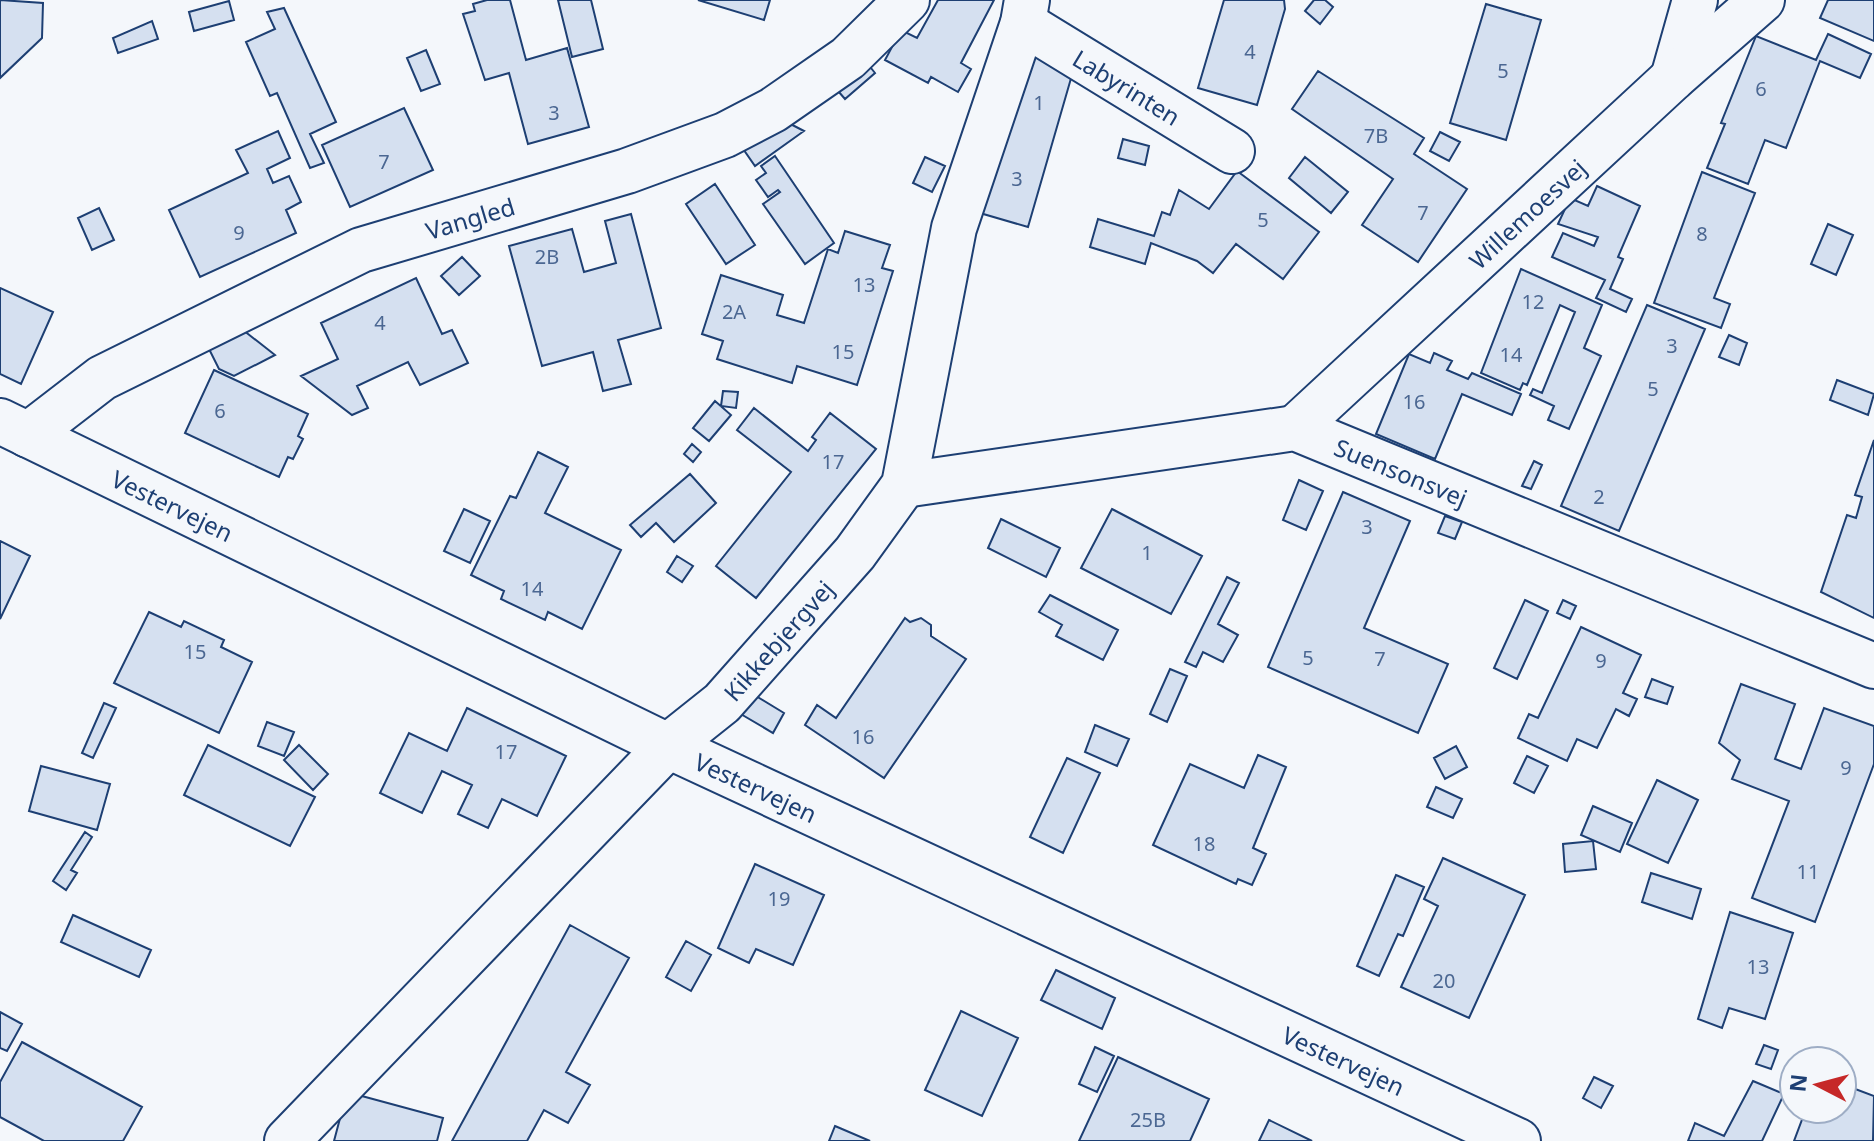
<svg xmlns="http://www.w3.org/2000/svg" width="1874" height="1141" font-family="'Noto Sans',sans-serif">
	<rect width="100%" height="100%" fill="#f4f7fb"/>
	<path fill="#d5e0f0" stroke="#1d3f73" stroke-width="2" d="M0 0 43 3 42 38 0 78Z
		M487 0H510L526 60 567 48 589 127 528 144 509 73 485 80 463 14 475 11 473 4Z
		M558 0H591L603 49 572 57Z
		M698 0H770L764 20Z
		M938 0H994L961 63 971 69 958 92 931 77 928 83 885 60 901 30 917 38Z
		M1224 0H1284L1285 9 1257 105 1198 88Z
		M1314 0H1325L1333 7 1320 24 1305 11Z
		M1828 0H1874V41L1820 18Z
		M229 1 234 20 194 31 189 12Z
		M1486 4 1541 20 1506 140 1450 123Z
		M284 8 336 122 310 134 324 163 310 168 277 93 270 96 246 42 275 29 267 12Z
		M152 21 158 39 118 53 113 38Z
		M1828 34 1871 54 1860 78 1820 61 1786 148 1765 140 1748 184 1707 168 1725 124 1721 123 1756 36 1816 60Z
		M426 50 440 84 421 91 407 58Z
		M1019 51 1074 68 1028 227 973 211Z
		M863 58 875 73 845 99 832 84Z
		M1318 71 1424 138 1414 154 1467 189 1418 262 1362 225 1393 179 1292 109Z
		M404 108 433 170 350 207 322 145Z
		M777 117 804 131 755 166 739 143Z
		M278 131 290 158 267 169 273 183 289 176 301 202 286 210 296 233 200 277 169 210 248 173 236 150Z
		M1440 132 1460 142 1449 161 1430 151Z
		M1123 139 1149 146 1145 165 1118 158Z
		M775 156 834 243 805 264 763 204 780 192 778 190 768 197 756 180 766 173 761 166Z
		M925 157 945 166 932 192 913 183Z
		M1305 157 1348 192 1331 213 1289 178Z
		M1237 171 1319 232 1283 279 1236 244 1213 273 1197 261 1151 243 1145 264 1090 247 1098 219 1154 236 1162 212 1170 215 1179 190 1209 209Z
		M1702 172 1755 193 1714 298 1730 304 1721 328 1654 303Z
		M715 184 755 245 726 264 686 204Z
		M1597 186 1640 206 1618 257 1623 259 1610 289 1632 299 1626 312 1596 298 1605 280 1552 257 1563 233 1594 246 1598 237 1558 224 1570 198 1588 206Z
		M99 208 114 240 92 250 78 218Z
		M631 214 661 328 618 340 631 384 603 391 593 352 542 366 509 246 572 229 584 272 616 263 605 221Z
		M1828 224 1853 235 1836 275 1811 264Z
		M845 231 890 245 882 268 893 271 857 385 797 366 792 383 717 359 723 341 702 334 721 275 783 295 777 315 804 323 828 249 838 253Z
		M462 257 480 276 459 295 441 276Z
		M1521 269 1602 305 1584 348 1601 356 1569 429 1548 420 1554 406 1530 395 1533 389 1542 393 1575 312 1560 305 1527 385 1523 383 1520 390 1481 373Z
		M416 278 442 334 452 330 468 363 420 385 408 362 357 386 368 408 352 415 301 376 338 359 321 323Z
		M0 288 53 312 21 384 0 374Z
		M1647 305 1705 329 1619 531 1561 506Z
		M243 330 275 355 234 376 219 369 208 347Z
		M1729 335 1747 343 1739 365 1719 357Z
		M1434 353 1452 361 1447 370 1468 379 1472 373 1521 394 1512 415 1462 394 1435 459 1376 434 1409 354 1430 363Z
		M214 370 308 414 298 436 303 439 293 459 288 457 279 477 185 433Z
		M1837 380 1874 394 1868 415 1830 400Z
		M723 391 738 392 736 408 721 406Z
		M715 401 731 415 709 441 693 428Z
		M754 408 808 451 816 440 812 437 830 413 876 449 756 598 716 566 791 472 737 430Z
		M1874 440V618L1821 592 1847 515 1856 518 1862 497 1855 495Z
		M692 444 701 452 693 462 684 454Z
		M538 452 568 467 545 513 621 550 582 629 548 612 545 620 501 599 504 591 471 575 510 496 516 498Z
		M1534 461 1542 465 1531 489 1522 486Z
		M690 474 716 503 674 542 656 523 641 537 630 525Z
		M1299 480 1323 491 1306 530 1283 520Z
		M1343 492 1410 521 1364 628 1448 664 1418 733 1268 667Z
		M464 509 490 521 470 563 444 551Z
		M1112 509 1202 556 1171 614 1081 568Z
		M1445 516 1462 522 1455 539 1438 533Z
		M1001 519 1060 548 1046 577 988 548Z
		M0 541 30 556 0 619Z
		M677 556 693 566 682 582 667 572Z
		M1227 577 1239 583 1218 624 1238 635 1223 662 1203 652 1196 667 1185 662Z
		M1050 595 1118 630 1103 660 1056 636 1062 625 1039 612Z
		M1525 600 1548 611 1517 679 1494 668Z
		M1563 600 1576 606 1570 619 1557 613Z
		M149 612 181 627 184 621 224 640 221 647 252 662 219 733 114 683Z
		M905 618 910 622 921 618 931 625V636L966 659 884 778 805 725 817 705 836 718Z
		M1581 627 1641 655 1623 693 1637 699 1629 716 1616 709 1597 748 1577 739 1567 761 1518 738 1529 714 1538 718Z
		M1170 669 1187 676 1167 722 1150 714Z
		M1652 679 1673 687 1667 704 1645 697Z
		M1741 684 1795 704 1775 759 1801 769 1824 708 1874 726V764L1815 922 1752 898 1789 801 1732 779 1740 760 1719 743Z
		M751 693 784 713 773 733 739 713Z
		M104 703 116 708 93 758 82 753Z
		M467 708 566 756 537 816 502 799 488 828 458 814 472 785 442 771 422 813 380 793 409 733 447 751Z
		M267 722 294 732 284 756 258 746Z
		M1095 725 1129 739 1117 766 1085 752Z
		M208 745 315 797 290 846 184 795Z
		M299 745 328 774 313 790 284 760Z
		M1456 746 1467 767 1445 779 1434 758Z
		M1258 755 1286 767 1253 848 1266 854 1252 885 1238 879 1236 884 1153 845 1190 764 1244 788Z
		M1527 756 1548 766 1534 793 1514 783Z
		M1067 758 1100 773 1063 853 1030 837Z
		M41 766 110 784 97 830 29 811Z
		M1657 780 1698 800 1668 863 1627 844Z
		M1436 787 1462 799 1453 818 1427 807Z
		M1593 806 1632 823 1620 852 1581 835Z
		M85 832 92 837 71 870 77 873 66 890 53 881Z
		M1593 841 1596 869 1565 872 1563 844Z
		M1443 858 1525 895 1469 1018 1401 987 1438 906 1424 899Z
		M755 864 824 895 793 965 756 949 749 963 718 948Z
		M1651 873 1701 889 1692 919 1642 902Z
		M1396 875 1424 887 1403 936 1398 934 1379 976 1357 966Z
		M1730 912 1793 933 1765 1019 1729 1008 1722 1028 1698 1019Z
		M73 915 151 950 139 977 61 942Z
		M570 925 629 958 566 1072 590 1085 568 1123 544 1110 527 1141H452Z
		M686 941 711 955 691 991 666 977Z
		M1056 970 1115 998 1102 1029 1041 1000Z
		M961 1011 1018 1038 982 1116 925 1090Z
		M0 1012 22 1024 7 1051 0 1048Z
		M22 1042 142 1107 123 1141H44L0 1117V1082Z
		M1764 1045 1778 1050 1771 1069 1756 1064Z
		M1095 1047 1114 1056 1097 1092 1079 1084Z
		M1118 1057 1209 1099 1190 1141H1079Z
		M1594 1077 1613 1086 1601 1108 1583 1098Z
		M1753 1081 1784 1094 1762 1141H1688L1695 1123 1724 1136Z
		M1842 1084 1874 1096 1873 1141H1794L1806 1109H1842Z
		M347 1092 443 1118 437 1141H334Z
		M1269 1120 1312 1141H1259Z
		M835 1126 870 1141H829Z"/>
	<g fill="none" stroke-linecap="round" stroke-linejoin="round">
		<g stroke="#1d3f73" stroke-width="48">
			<g id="minor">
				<path id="s1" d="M1023 23 1232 151"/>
				<path d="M1673 78 1695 0"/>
				<path id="s2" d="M0 421 668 746 1518 1141"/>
				<path id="s3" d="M1295 428 1673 78 1762 0"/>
				<path id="s4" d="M28 435 102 378 361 250 627 171 725 135 773 110 848 58 907 0"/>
				<path id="s5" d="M904 485 1295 428 1874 666"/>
				<path id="s6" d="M287 1141 668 746 722 703 855 553 904 485 954 228 1023 23 1027 0"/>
			</g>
		</g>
		<use href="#minor" stroke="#f4f7fb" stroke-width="44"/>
	</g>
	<g text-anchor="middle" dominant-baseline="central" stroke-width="6" stroke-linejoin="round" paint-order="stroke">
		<g font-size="20" fill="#4b6792">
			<text x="1250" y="51">4</text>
			<text x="1503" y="70">5</text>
			<text x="1761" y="88">6</text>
			<text x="1039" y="102">1</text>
			<text x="554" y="112">3</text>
			<text x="1376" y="135">7B</text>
			<text x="384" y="161">7</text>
			<text x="1017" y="178">3</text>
			<text x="1423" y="212">7</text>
			<text x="1263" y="219">5</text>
			<text x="239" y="232">9</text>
			<text x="1702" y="233">8</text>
			<text x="547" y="256">2B</text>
			<text x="864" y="284">13</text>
			<text x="1533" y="301">12</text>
			<text x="734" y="311">2A</text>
			<text x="380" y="322">4</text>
			<text x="1672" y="345">3</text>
			<text x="843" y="351">15</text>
			<text x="1511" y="354">14</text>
			<text x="1653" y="388">5</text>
			<text x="1414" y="401">16</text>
			<text x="220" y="410">6</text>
			<text x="833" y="461">17</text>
			<text x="1599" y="496">2</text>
			<text x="1367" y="526">3</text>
			<text x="1147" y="552">1</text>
			<text x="532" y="588">14</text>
			<text x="195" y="651">15</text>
			<text x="1308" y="657">5</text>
			<text x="1380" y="658">7</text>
			<text x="1601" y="660">9</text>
			<text x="863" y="736">16</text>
			<text x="506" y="751">17</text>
			<text x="1846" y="767">9</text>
			<text x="1204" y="843">18</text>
			<text x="1808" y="871">11</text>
			<text x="779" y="898">19</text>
			<text x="1758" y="966">13</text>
			<text x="1444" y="980">20</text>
			<text x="1148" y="1119">25B</text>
		</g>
		<g font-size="24" fill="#1d3f73" stroke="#f4f7fb">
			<text stroke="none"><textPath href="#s1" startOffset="122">Labyrinten</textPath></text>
			<text stroke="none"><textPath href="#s3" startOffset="316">Willemoesvej</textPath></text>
			<text stroke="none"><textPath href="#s4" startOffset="496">Vangled</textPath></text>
			<text stroke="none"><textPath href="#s5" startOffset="510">Suensonsvej</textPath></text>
			<text stroke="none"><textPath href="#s2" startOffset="192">Vestervejen</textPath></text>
			<text stroke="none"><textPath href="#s6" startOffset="702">Kikkebjergvej</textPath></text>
			<text stroke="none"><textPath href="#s2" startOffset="840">Vestervejen</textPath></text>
			<text stroke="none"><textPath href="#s2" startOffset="1488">Vestervejen</textPath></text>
		</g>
	</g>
	<g transform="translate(1818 1085) rotate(276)"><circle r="38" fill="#f4f7fb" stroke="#9eadc5" stroke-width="2"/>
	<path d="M0-6L14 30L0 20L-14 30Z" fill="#c62828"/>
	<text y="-12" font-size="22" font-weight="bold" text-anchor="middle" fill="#1d3f73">N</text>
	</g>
</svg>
